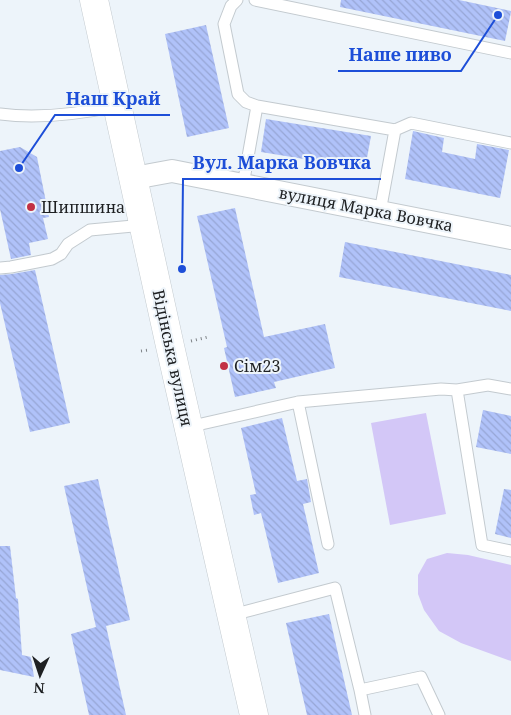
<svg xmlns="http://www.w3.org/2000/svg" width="511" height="715" font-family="'Noto Serif',serif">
	<defs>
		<pattern id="building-back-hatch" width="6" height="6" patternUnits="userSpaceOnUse" patternTransform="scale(1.25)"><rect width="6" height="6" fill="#b0c2f9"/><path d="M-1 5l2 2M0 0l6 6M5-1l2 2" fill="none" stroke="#97a6d5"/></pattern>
	</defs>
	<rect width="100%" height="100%" fill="#edf4fa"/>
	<path fill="#d3c7f7" d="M426 413 446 514 390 525 371 423Z
		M447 553 468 555 511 565V661L461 643 439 631 424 610 418 594V575L427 559Z"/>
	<path fill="url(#building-back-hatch)" d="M341 0H459L511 11V12L505 41 340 7Z
		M206 25 229 128 187 137 165 34Z
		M266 119 371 136 365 169 261 152Z
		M413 131 444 138 442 152 475 159 477 144 509 150 500 198 405 179Z
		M20 147 37 157 49 217 43 218 48 239 29 243 31 255 11 259 0 209V151Z
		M235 208 264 337 325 324 335 368 274 382 276 388 235 397 224 348 227 347 197 216Z
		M345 242 511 275V311L339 277Z
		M35 270 70 423 30 432 0 303V275L12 274Z
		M483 410 511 416V454L476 447Z
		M282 418 297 481 307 479 311 502 303 504 319 573 278 583 261 513 254 515 250 495 256 494 241 428Z
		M98 479 130 620 106 626 126 715H89L71 634 96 627 64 486Z
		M504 489 511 490V538L495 534Z
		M0 546H10L16 598 18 599 22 655 31 657 34 677 0 670Z
		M329 614 352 715H307L286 623Z"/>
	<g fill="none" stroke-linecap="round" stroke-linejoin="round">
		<g stroke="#c3cacf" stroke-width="13">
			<path id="service" d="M237 0 231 6 224 24 238 94 246 102 257 106 395 130 411 123 511 143
				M255 0 511 53
				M0 114C39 119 79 114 118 106
				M243 185 257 106
				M380 212 395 130
				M0 268 11 267 52 259 61 254 68 244 90 230 144 225
				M457 390 482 545 511 551
				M298 402 328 544
				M188 427 298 402 441 389 457 390 488 385 511 389
				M232 615 335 588 360 690 421 677 439 715
				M360 690 365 715"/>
		</g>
		<g stroke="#c3cacf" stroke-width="24">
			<path id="minor" d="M134 178 172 171 511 238"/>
		</g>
		<g stroke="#c3cacf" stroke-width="29">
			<path id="secondary" d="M94 0 170 346 254 715"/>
		</g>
		<path stroke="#7e8286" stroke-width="3" stroke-dasharray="1 4" stroke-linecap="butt" d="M191 341 208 337
			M141 351 149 350"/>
		<use href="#service" stroke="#fff" stroke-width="11"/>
		<use href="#minor" stroke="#fff" stroke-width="22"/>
		<use href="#secondary" stroke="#fff" stroke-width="28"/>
	</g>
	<g fill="#c23145" stroke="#edf4fa" stroke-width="2">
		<circle cx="31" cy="207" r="5"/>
		<circle cx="224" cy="366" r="5"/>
	</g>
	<g text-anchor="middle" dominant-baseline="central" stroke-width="4" stroke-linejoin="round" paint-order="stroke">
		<g font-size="16" fill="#1e2022" stroke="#edf4fa" text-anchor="start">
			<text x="41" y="207">Шипшина</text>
			<text x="234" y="366">Сім23</text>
		</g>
		<g font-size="16" fill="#1e2022" stroke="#edf4fa">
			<text transform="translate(366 209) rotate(11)">вулиця Марка Вовчка</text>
			<text transform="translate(173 358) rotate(78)">Відінська вулиця</text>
		</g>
	</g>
	<path fill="none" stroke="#1d4ed8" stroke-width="2" d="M498 15L461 71H338M19 168L55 115H170M182 269L183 179H381"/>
	<g fill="#1d4ed8" stroke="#edf4fa" stroke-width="2">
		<circle cx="498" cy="15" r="5"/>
		<circle cx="19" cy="168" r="5"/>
		<circle cx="182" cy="269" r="5"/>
	</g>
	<g font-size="18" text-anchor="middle" font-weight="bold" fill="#1d4ed8" stroke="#edf4fa" stroke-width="4" stroke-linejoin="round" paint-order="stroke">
		<text x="400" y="61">Наше пиво</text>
		<text x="113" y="105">Наш Край</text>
		<text x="282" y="169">Вул. Марка Вовчка</text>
	</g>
	<g transform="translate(40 675) rotate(183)" stroke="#edf4fa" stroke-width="4" paint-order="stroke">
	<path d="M0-4L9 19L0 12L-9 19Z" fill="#1e2022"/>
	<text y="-8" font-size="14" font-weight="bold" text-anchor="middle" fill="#1e2022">N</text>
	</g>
</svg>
